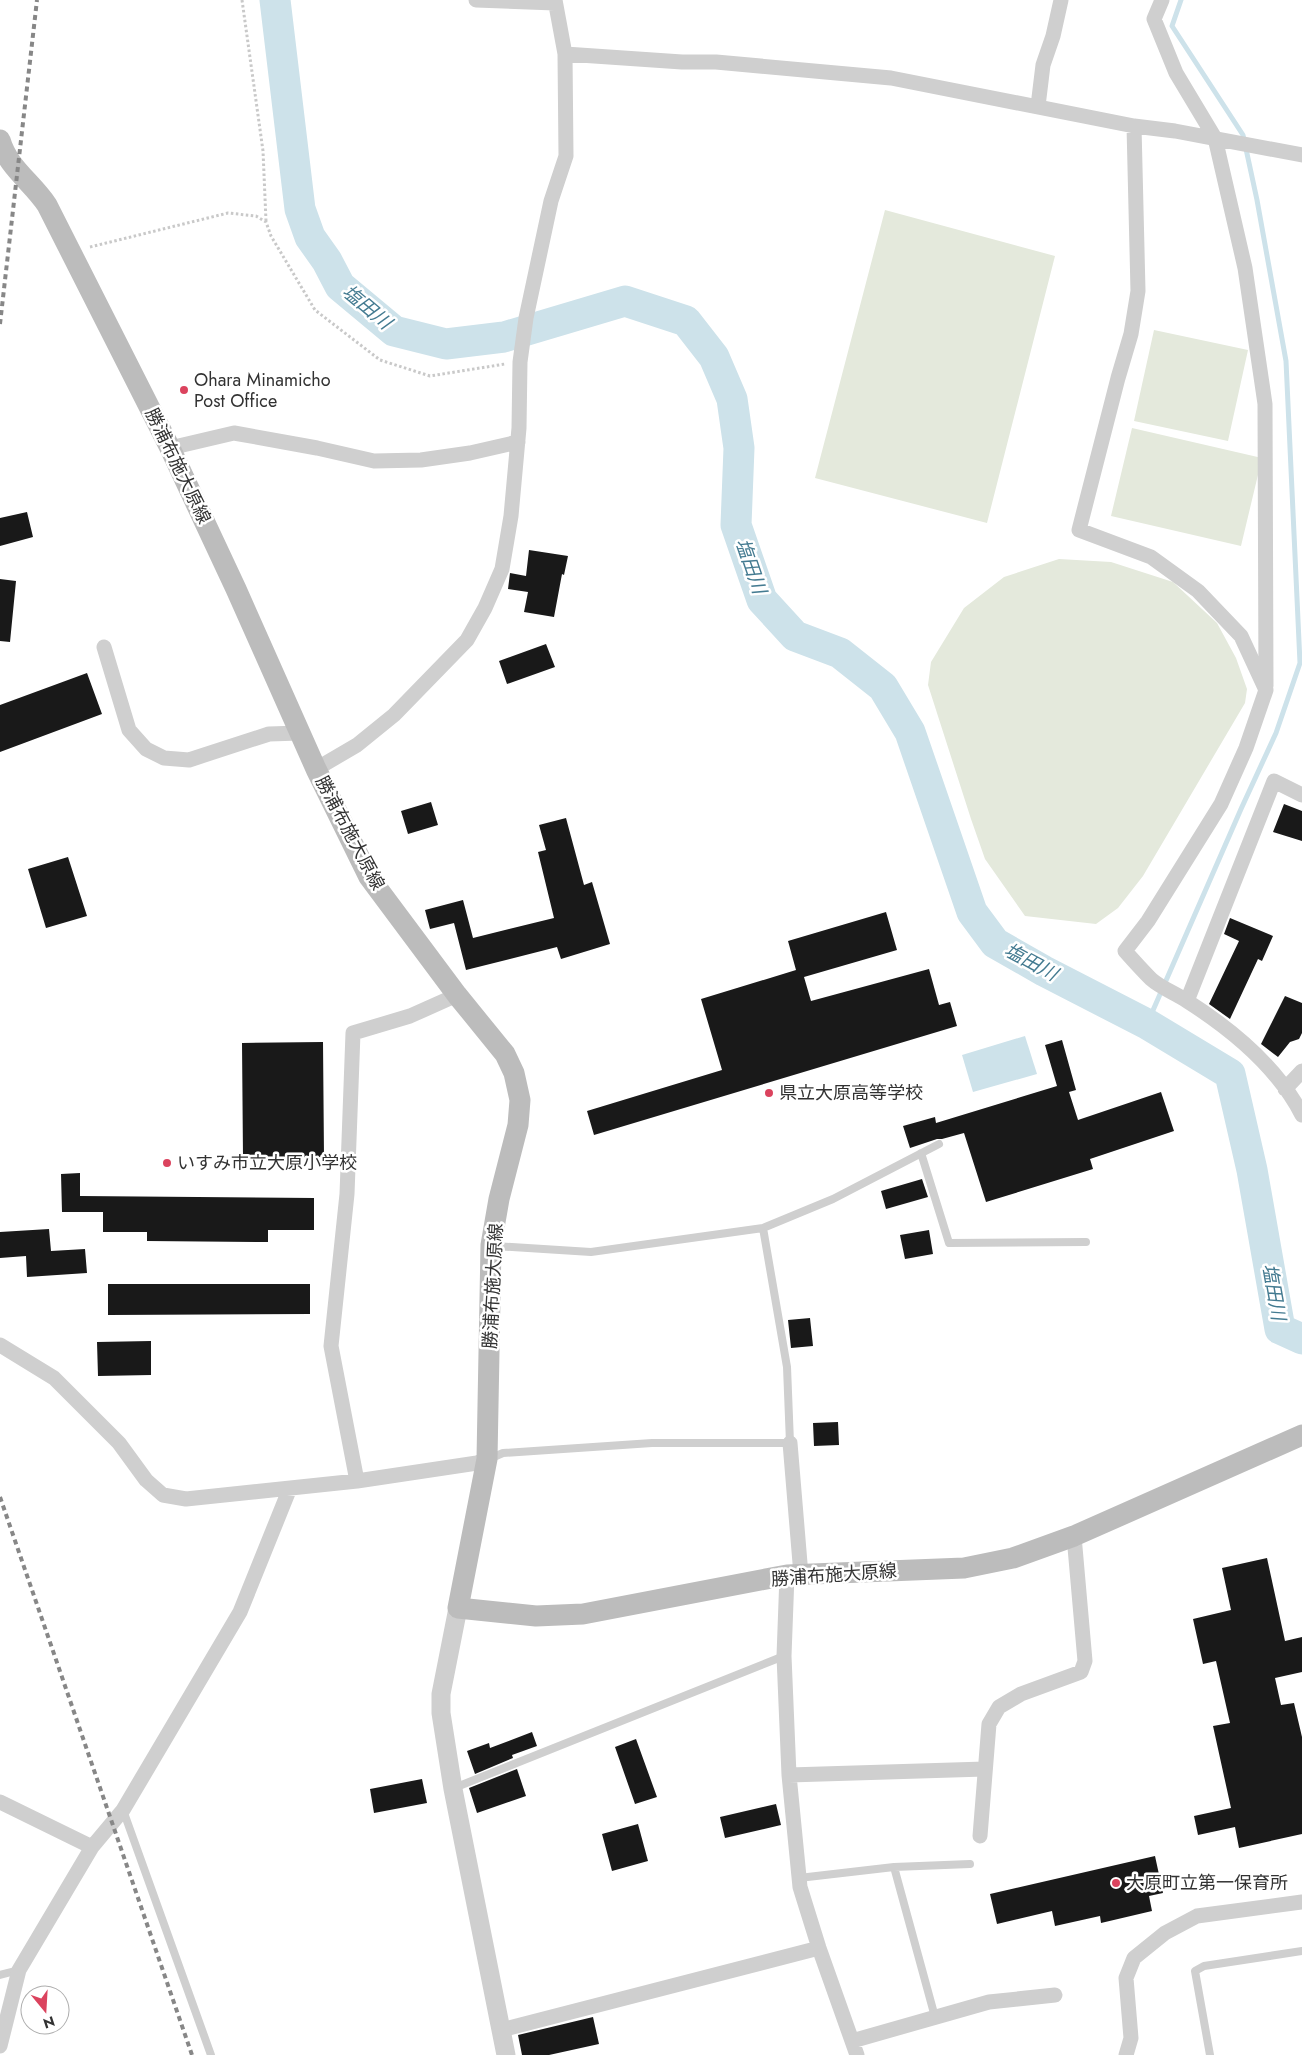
<svg xmlns="http://www.w3.org/2000/svg" width="1302" height="2055" font-family="Jost,'Noto Sans JP',sans-serif">
	<rect width="100%" height="100%" fill="#fff"/>
	<path fill="#e4e9dc" d="M885 210 1055 256 987 523 815 478Z
		M1154 330 1248 350 1228 441 1134 421Z
		M1132 428 1262 458 1241 546 1111 516Z
		M1059 559 1111 562 1173 582 1217 623 1236 658 1247 689 1245 703 1143 876 1118 908 1096 924 1025 916 985 859 971 819 928 685 931 662 964 608 1004 577Z"/>
	<path fill="#cde2ea" d="M1025 1036 1037 1074 973 1092 962 1055Z"/>
	<g fill="none" stroke-linecap="round" stroke-linejoin="round">
		<path stroke="#cde2ea" stroke-width="5" d="M1147 1024 1241 809 1276 733 1300 663 1286 361 1257 200 1243 135 1172 26 1181 0"/>
		<path stroke="#cde2ea" stroke-width="31" d="M275 0 300 209 310 237 327 261 340 286 394 331 446 344 504 337 625 301 686 321 714 357 732 399 739 448 736 525 762 600 795 636 840 653 883 687 910 732 972 912 995 943 1044 971 1147 1024 1230 1074 1252 1170 1280 1329 1302 1339"/>
	</g>
	<path fill="#191919" d="M27 512 33 537 0 546V518Z
		M529 550 568 556 564 575 562 574 554 617 524 612 528 592 508 589 510 573 526 576Z
		M0 579 16 581 10 642 0 641Z
		M546 644 555 667 507 684 499 661Z
		M87 673 102 714 0 752V705Z
		M431 802 438 825 408 834 401 811Z
		M1284 804 1302 811V841L1273 832Z
		M566 818 584 885 592 882 610 944 561 959 557 947 466 970 454 923 430 929 425 910 463 900 473 938 554 918 538 852 546 850 539 825Z
		M68 857 87 916 46 928 28 869Z
		M886 912 897 950 804 977 811 1001 929 969 939 1005 950 1002 957 1026 594 1135 587 1111 722 1070 701 999 796 970 788 941Z
		M1230 918 1273 936 1262 961 1258 959 1230 1019 1209 1004 1239 941 1224 934Z
		M1285 996 1302 1003V1033L1299 1039 1290 1042 1278 1057 1261 1044Z
		M1062 1040 1076 1090 1069 1092 1078 1120 1161 1092 1174 1131 1090 1159 1093 1169 986 1202 964 1133 942 1139H937L910 1148 903 1126 935 1117 936 1123 1057 1086 1045 1045Z
		M323 1042 324 1157 243 1158 242 1043Z
		M80 1173V1196L314 1198V1230H268V1242L147 1241V1232H103V1212H62L61 1174Z
		M922 1179 928 1197 886 1209 881 1191Z
		M49 1229 51 1251 85 1249 87 1273 27 1277 26 1256 0 1258V1232Z
		M929 1230 933 1254 905 1259 900 1235Z
		M108 1284H310V1314L108 1315Z
		M810 1318 813 1346 791 1348 788 1320Z
		M151 1341V1375L98 1376 97 1342Z
		M838 1422 839 1445 814 1446 813 1423Z
		M1267 1558 1285 1641 1302 1637V1672L1275 1678 1281 1705 1294 1703 1302 1737V1834L1239 1848 1235 1827 1198 1835 1194 1816 1231 1808 1213 1726 1230 1723 1216 1661 1203 1664 1193 1619 1231 1610 1222 1568Z
		M532 1732 537 1746 512 1755 513 1758 475 1774 467 1751 489 1743 490 1748Z
		M636 1739 657 1797 635 1804 615 1747Z
		M517 1769 526 1796 477 1813 469 1788Z
		M422 1779 427 1803 374 1813 370 1789Z
		M776 1804 781 1825 725 1838 720 1817Z
		M638 1824 648 1861 612 1871 602 1834Z
		M1155 1856 1163 1893 1149 1896 1152 1911 1101 1923 1100 1916 1055 1926 1052 1911 997 1924 990 1894Z
		M593 2017 599 2044 549 2055H522L518 2035Z"/>
	<g fill="none" stroke-linecap="round" stroke-linejoin="round">
		<path stroke="#c9c9c9" stroke-width="3" stroke-dasharray="2.5 2.5" stroke-linecap="butt" d="M242 0 263 151 266 221
			M90 247 228 213 256 216 266 222 271 236 315 310 380 360 430 376 505 364"/>
		<path stroke="#cfcfcf" stroke-width="8" d="M921 1153 949 1243 1086 1242
			M763 1228 833 1199 939 1144
			M489 1459 503 1453 652 1443H790L787 1367 763 1228 591 1252 494 1246
			M454 1788 784 1656
			M123 1810 211 2055
			M894 1867 935 2017
			M799 1878 894 1867 970 1864
			M0 1975 19 1970
			M1210 2055 1195 1971 1204 1966 1302 1951"/>
		<path stroke="#cfcfcf" stroke-width="15" d="M476 0 555 3
			M1162 0 1154 19 1176 73 1215 138 1245 268 1265 404 1266 686
			M565 54 682 62H716L891 78 1134 126 1175 131 1302 155
			M1038 106 1043 65 1053 36 1061 0
			M1134 126 1138 291 1131 334 1118 378 1079 530 1151 557 1198 591 1241 636 1266 690 1246 748 1221 804 1148 921 1125 951C1133 960 1142 970 1151 979 1161 988 1175 993 1187 1001 1231 1029 1278 1068 1302 1115
			M170 448 234 433 317 448 374 461 421 460 470 453 518 442
			M104 647 129 730 146 749 164 758 189 760 269 734 300 733
			M316 769 357 745 394 715 467 640 485 608 502 569 511 516 519 428 520 362 526 318 551 201 566 156 565 54 555 0
			M1187 1001 1274 781 1302 795
			M1285 1089 1302 1071
			M0 1345 54 1378 119 1443 146 1480 163 1495 186 1499 357 1481 477 1463 487 1459
			M790 1443 801 1575
			M357 1481 331 1346 347 1194 353 1033 410 1016 457 995
			M787 1575 784 1656 789 1775 800 1887 819 1948 857 2055
			M789 1775 985 1769
			M0 1802 92 1847
			M980 1836 989 1724 999 1707 1021 1694 1081 1672 1085 1661 1074 1536
			M501 2030 819 1948
			M852 2041 989 2002 1055 1995
			M0 2046 19 1970 92 1847 123 1810 240 1612 290 1488
			M1126 2055 1131 2038 1126 1978 1134 1958 1165 1933 1197 1916 1302 1902"/>
		<path stroke="#cfcfcf" stroke-width="19" d="M458 1608 441 1694V1713L453 1789 506 2055"/>
		<path stroke="#bcbcbc" stroke-width="21" d="M0 140C8 168 32 182 47 205L170 448 236 589 316 769 369 877 457 995 505 1054 514 1073 520 1100 518 1125 499 1199 491 1245 487 1459 458 1608 536 1616 583 1614 787 1575 964 1568 1013 1558 1074 1536 1302 1435"/>
		<path stroke="#878787" stroke-width="4" stroke-dasharray="5 4" stroke-linecap="butt" d="M0 324 37 0
			M0 1497 192 2055"/>
	</g>
	<g fill="#db435e" stroke="#fff" stroke-width="2">
		<circle cx="184" cy="390" r="5"/>
		<circle cx="769" cy="1093" r="5"/>
		<circle cx="167" cy="1163" r="5"/>
		<circle cx="1116" cy="1883" r="5"/>
	</g>
	<g text-anchor="middle" dominant-baseline="central" stroke-width="5" stroke-linejoin="round" paint-order="stroke">
		<g font-size="18" fill="#323232" stroke="#fff" text-anchor="start">
			<text x="194" y="380">Ohara Minamicho<tspan x="194" dy="21">Post Office</tspan></text>
			<text x="779" y="1093">県立大原高等学校</text>
			<text x="177" y="1163">いすみ市立大原小学校</text>
			<text x="1126" y="1883">大原町立第一保育所</text>
		</g>
		<g font-size="18" fill="#323232" stroke="#fff">
			<text transform="translate(178 466) rotate(64)">勝浦布施大原線</text>
			<text transform="translate(350 833) rotate(62)">勝浦布施大原線</text>
			<text transform="translate(493 1286) rotate(-87)">勝浦布施大原線</text>
			<text transform="translate(834 1575) rotate(-4)">勝浦布施大原線</text>
		</g>
		<g font-size="19" font-style="italic" fill="#447b91" stroke="#fff">
			<text transform="translate(367 307) rotate(40)">塩田川</text>
			<text transform="translate(751 566) rotate(71)">塩田川</text>
			<text transform="translate(1031 962) rotate(28)">塩田川</text>
			<text transform="translate(1274 1292) rotate(80)">塩田川</text>
		</g>
	</g>
	<g transform="translate(45 2010) rotate(162)"><circle r="24" fill="#ffffff" stroke="#adadad"/>
	<path d="M0-4L9 19L0 12L-9 19Z" fill="#db435e"/>
	<text y="-8" font-size="14" font-weight="bold" text-anchor="middle" fill="#323232">N</text>
	</g>
</svg>
